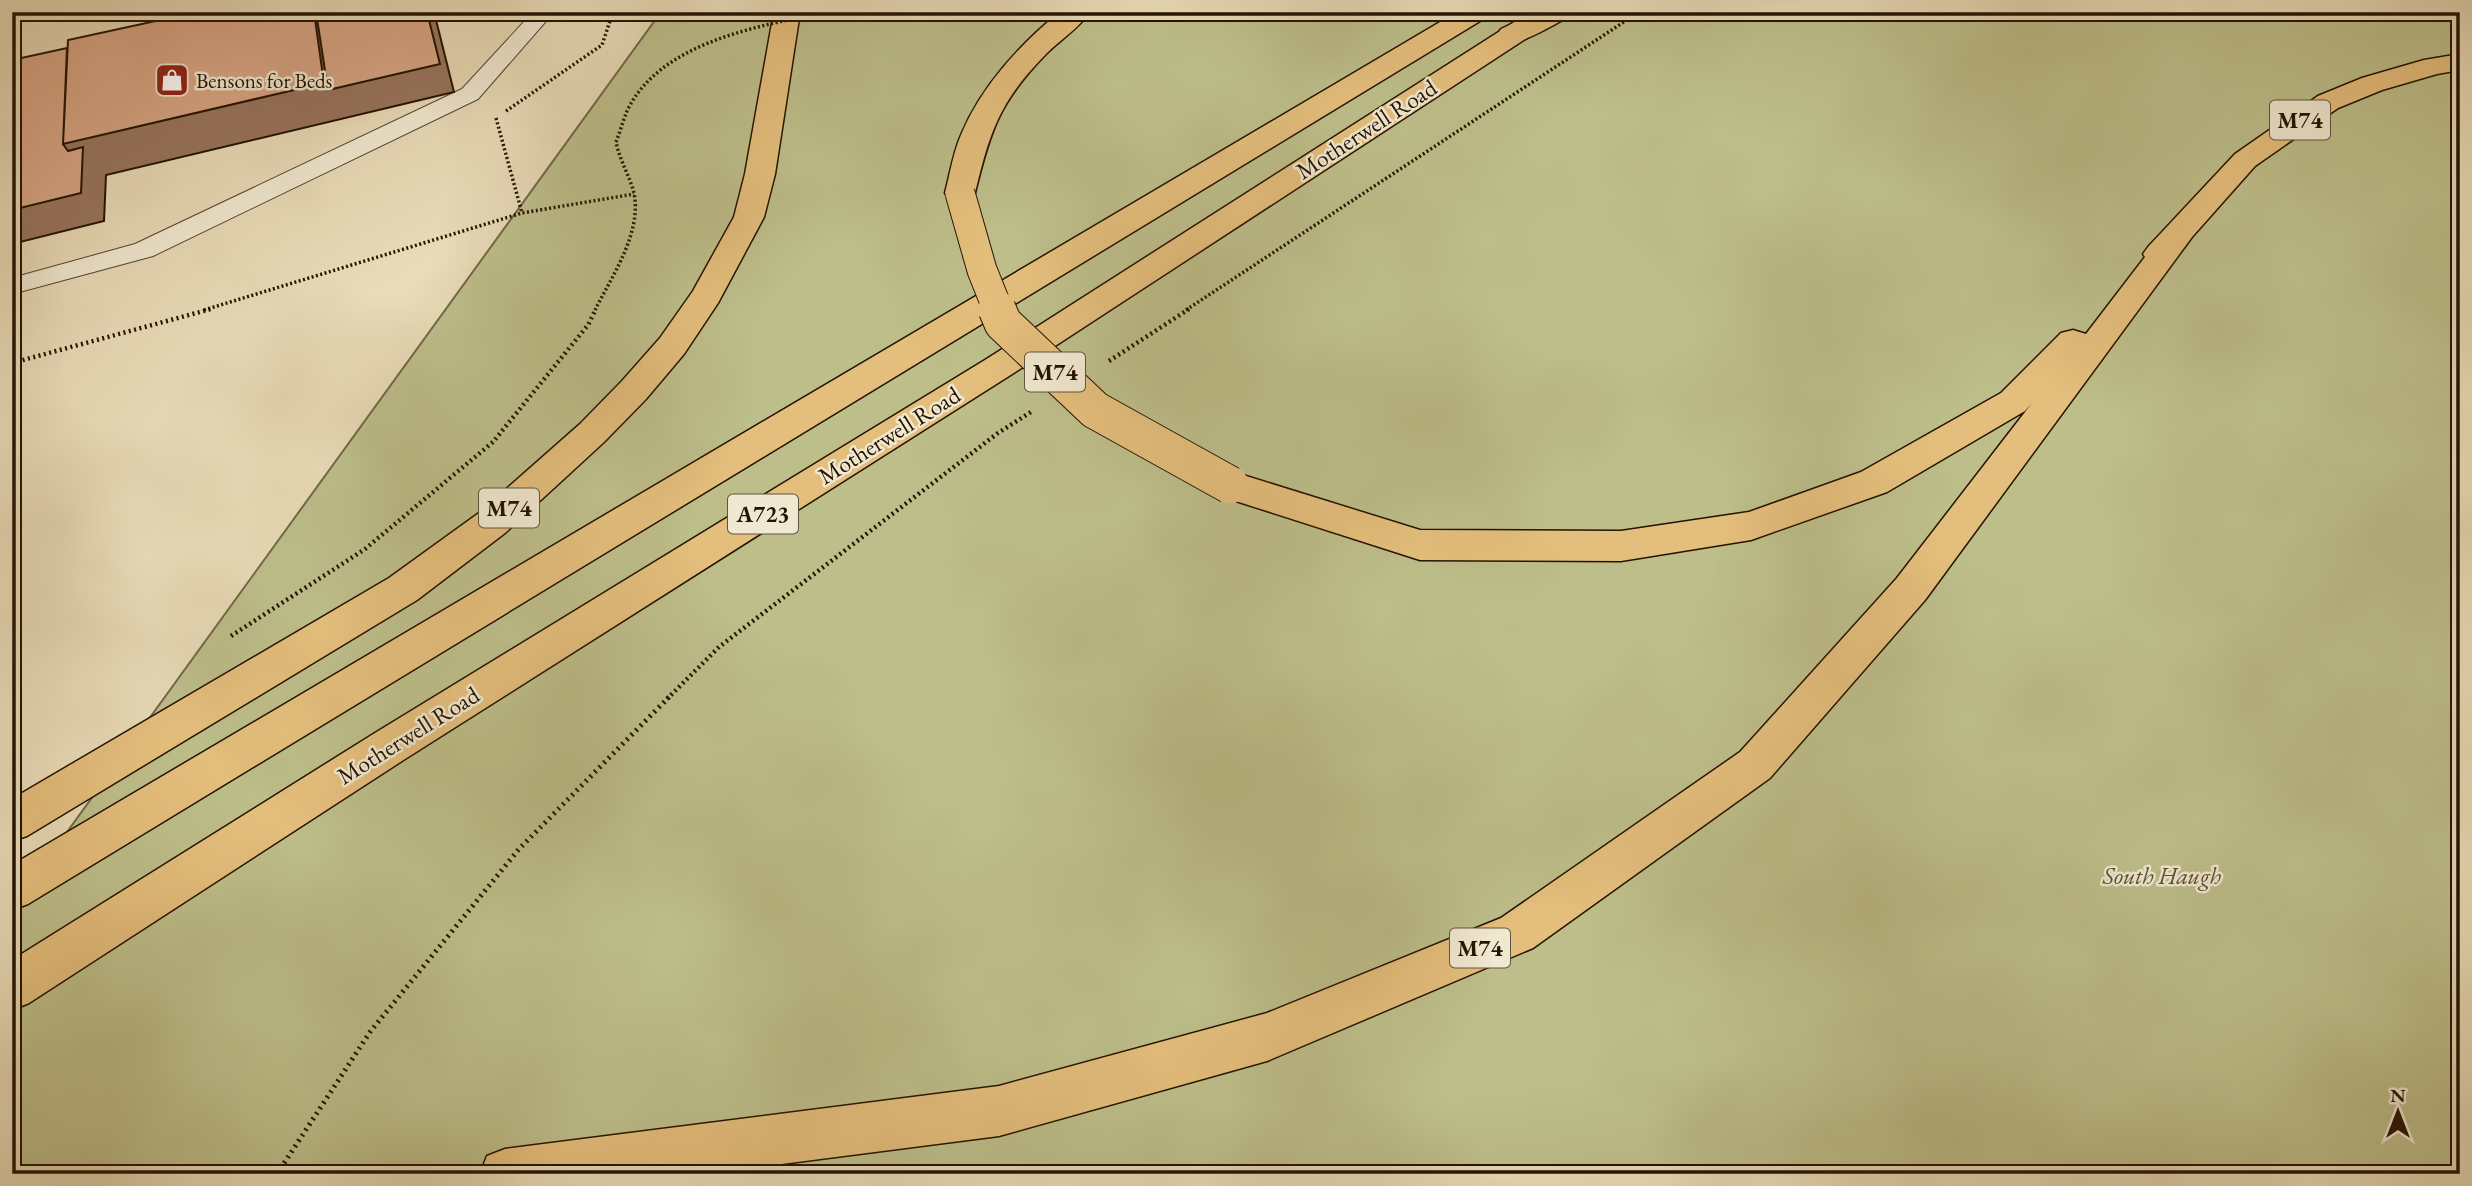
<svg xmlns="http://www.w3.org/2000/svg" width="2472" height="1186" font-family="'EB Garamond',serif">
	<rect width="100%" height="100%" fill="#e8dbb7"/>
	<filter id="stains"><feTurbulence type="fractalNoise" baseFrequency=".00286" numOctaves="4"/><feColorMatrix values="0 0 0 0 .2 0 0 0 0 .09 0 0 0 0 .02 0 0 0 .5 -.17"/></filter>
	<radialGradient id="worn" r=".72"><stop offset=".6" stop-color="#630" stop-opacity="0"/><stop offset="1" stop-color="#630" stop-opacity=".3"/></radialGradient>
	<path fill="#bdbe8a" stroke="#706846" stroke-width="2" d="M661 12H2460V1174H12V908Z"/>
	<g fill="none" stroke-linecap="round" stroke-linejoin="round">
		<g stroke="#54452e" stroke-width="2">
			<path id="service" d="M533 12H554L478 99 153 256 12 294V278L135 244 462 89Z"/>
		</g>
		<g stroke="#231301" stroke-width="3">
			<path id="primary" d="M1457 12H1489L1485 18 28 904 12 910V865Z
				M1530 12 1560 13 1556 19 1009 376 405 759 29 1003 12 1010V960L375 733 985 360Z"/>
		</g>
		<g stroke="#231301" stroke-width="3">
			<path id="motorway" d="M774 12H800L775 174 764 217 718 303 684 354 646 399 604 442 505 533 417 600 27 836 12 841V799L389 578 479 513 580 424 622 381 660 338 693 291 734 217 745 174Z
				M1060 12H1090C1079 28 1060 40 1046 54 1000 101 990 130 975 193L971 200 960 202 949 200 945 193C950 174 953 153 961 135 981 87 1020 44 1060 12Z
				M1537 12H1571L1567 18C1548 27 1522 46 1501 41L1497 35 1501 29Z
				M2460 54V70L2437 74 2382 90 2338 108 2255 166 2192 237 1925 600 1770 778 1533 948 1267 1061 999 1136 704 1174H480L487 1156 505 1149 999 1086 1267 1013 1501 918 1740 752 1897 578 2032 403 2025 411 1887 492 1751 540 1621 561 1420 560 1217 495 1212 485 1217 475 1230 471 1420 530 1621 531 1749 512 1861 472 2001 393 2061 333 2073 330 2086 334 2145 257 2143 254 2148 247 2235 154 2318 96 2362 78 2424 60Z"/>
		</g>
		<path stroke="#231301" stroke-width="3.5" stroke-dasharray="2 2.5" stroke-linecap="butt" d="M506 111 602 45 613 12
			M496 118 522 213 634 194
			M204 310 522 213
			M595 310C612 276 642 233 634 193 630 177 620 161 616 142
			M1186 310 1639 12"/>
		<path stroke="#231301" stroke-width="4.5" stroke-dasharray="2 3.5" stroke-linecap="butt" d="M1109 361 1189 309
			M12 363 211 309
			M231 636 365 549 493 442 588 325 596 309
			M667 699 719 647 998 433 1031 412"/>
		<path stroke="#231301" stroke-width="5" stroke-dasharray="2 4.5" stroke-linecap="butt" d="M277 1174 370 1032 519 849 669 697"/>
		<use href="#service" fill="#f0e8d0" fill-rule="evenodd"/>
		<use href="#primary" fill="#e4be7c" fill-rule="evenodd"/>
		<use href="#motorway" fill="#e4be7c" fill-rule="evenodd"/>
		<g stroke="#231301" stroke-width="31" stroke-linecap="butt">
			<path id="motorway-bridge-far1" d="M960 193 982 270 998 310"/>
		</g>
		<g stroke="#231301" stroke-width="39" stroke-linecap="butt">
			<path id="motorway-bridge" d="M997 309 1003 323 1095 410 1230 485"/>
		</g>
		<path stroke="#231301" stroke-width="3.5" stroke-dasharray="2 2.5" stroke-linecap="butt" d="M616 142C620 132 623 121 627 111 660 42 757 27 824 12"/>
		<use href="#motorway-bridge-far1" stroke="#e4be7c" stroke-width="29"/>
		<use href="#motorway-bridge" stroke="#e4be7c" stroke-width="37"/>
	</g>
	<path fill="#97745d" stroke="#231301" stroke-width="2" d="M314 12H434L454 92 106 175 104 221 12 244V210L63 144Z"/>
	<path fill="#d8a585" stroke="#231301" stroke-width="2" d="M197 12H314L324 83 63 144 68 40Z
		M316 12H427L440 64 328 90Z
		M67 48 63 144 68 151 83 147 81 193 12 210V60Z"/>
	<defs>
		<g id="shop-square" transform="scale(1.75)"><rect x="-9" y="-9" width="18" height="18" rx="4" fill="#8f2418" stroke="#f0e8d0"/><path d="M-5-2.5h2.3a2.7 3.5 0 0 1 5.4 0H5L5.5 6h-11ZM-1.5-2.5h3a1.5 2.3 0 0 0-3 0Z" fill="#fff"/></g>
	</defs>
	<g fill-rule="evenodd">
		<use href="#shop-square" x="172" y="80"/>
	</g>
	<g text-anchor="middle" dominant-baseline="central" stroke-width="5" stroke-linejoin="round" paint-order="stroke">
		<g font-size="21" fill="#231301" stroke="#f0e8d0" text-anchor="start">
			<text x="196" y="80">Bensons for Beds</text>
		</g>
		<g fill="#f0e8d0" stroke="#60533f" stroke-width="2">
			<rect x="2270" y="100.5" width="60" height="39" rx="5"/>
			<rect x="1025" y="352.5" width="60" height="39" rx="5"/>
			<rect x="479" y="488.5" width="60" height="39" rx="5"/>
			<rect x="728" y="494.5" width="70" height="39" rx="5"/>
			<rect x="1450" y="928.5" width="60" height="39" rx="5"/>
		</g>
		<g font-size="23" font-weight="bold" fill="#231301">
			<text x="2300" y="120">M74</text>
			<text x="1055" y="372">M74</text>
			<text x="509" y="508">M74</text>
			<text x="763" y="514">A723</text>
			<text x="1480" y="948">M74</text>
		</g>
		<g font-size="24" fill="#231301" stroke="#f0e8d0">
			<text transform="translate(1366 129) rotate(-33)">Motherwell Road</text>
			<text transform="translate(889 435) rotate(-32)">Motherwell Road</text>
			<text transform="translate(408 735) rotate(-32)">Motherwell Road</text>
		</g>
		<g font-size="24" font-style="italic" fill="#594f31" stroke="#f0e8d0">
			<text x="2162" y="875">South Haugh</text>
		</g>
	</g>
	<rect width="2472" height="1186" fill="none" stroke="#e8dbb7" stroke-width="42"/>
	<rect x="14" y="14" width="2444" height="1158" fill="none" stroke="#231301" stroke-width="3.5"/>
	<rect x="21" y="21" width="2430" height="1144" fill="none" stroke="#231301" stroke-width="2"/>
	<g transform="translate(2398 1112)" stroke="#f0e8d0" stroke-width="5" paint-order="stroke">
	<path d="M0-5L12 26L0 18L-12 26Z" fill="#231301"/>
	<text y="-10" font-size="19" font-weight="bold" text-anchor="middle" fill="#231301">N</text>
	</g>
	<rect width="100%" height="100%" filter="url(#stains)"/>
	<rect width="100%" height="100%" fill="url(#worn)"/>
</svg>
